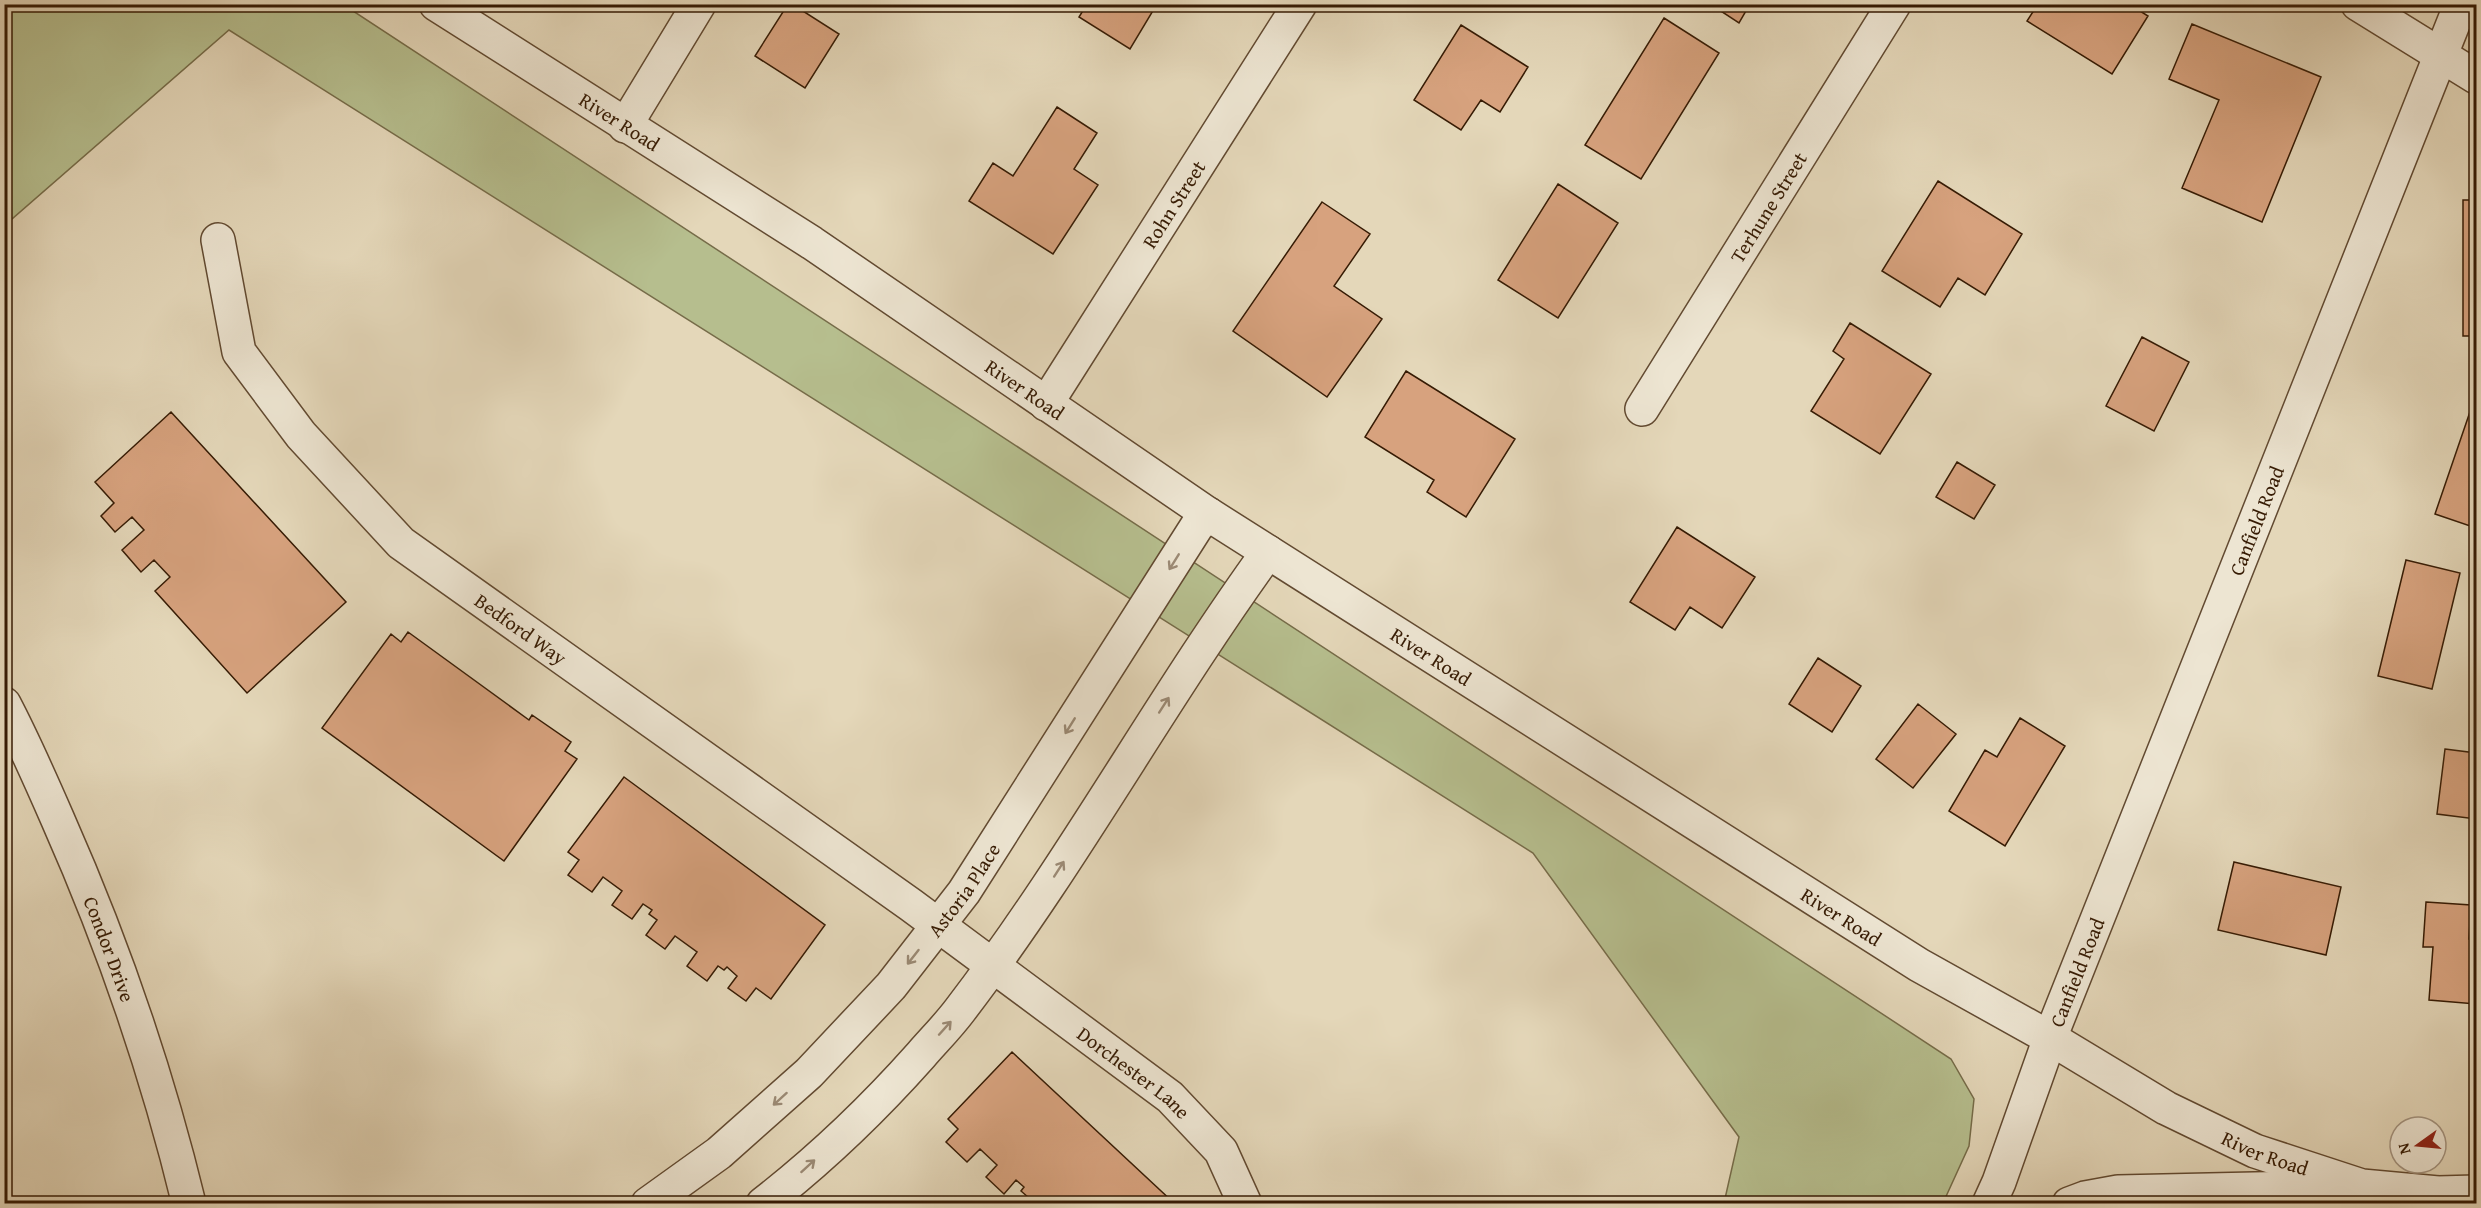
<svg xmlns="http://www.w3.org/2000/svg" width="2481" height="1208" font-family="'Gentium Book Plus',serif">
	<rect width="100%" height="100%" fill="#e4d7b9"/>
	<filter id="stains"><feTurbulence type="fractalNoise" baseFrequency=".00333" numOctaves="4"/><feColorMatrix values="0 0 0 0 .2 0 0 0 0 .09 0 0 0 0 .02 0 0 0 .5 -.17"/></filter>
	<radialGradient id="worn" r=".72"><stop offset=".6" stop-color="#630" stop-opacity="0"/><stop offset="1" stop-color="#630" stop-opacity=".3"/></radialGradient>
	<path fill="#b6be8e" stroke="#766c49" stroke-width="1.5" d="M5 5H344L1951 1059 1974 1099 1969 1146 1943 1203H1724L1739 1137 1533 853 229 30 5 225Z"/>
	<path fill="#d7a27e" stroke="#361b04" stroke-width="1.5" d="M788 4H792L839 34 805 88 755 56Z
		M1087 4H1157L1130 49 1079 17Z
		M1710 4H1750L1739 23Z
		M2038 4H2129L2148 16 2112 74 2027 21Z
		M1664 18 1719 53 1641 179 1585 145Z
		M2192 24 2321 77 2262 222 2182 188 2219 100 2169 79Z
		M1461 25 1528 67 1500 112 1481 100 1461 130 1414 100Z
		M1057 107 1097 133 1074 169 1098 185 1053 254 969 201 993 163 1013 176Z
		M1938 181 2022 234 1985 295 1958 278 1940 307 1882 271Z
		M1558 184 1618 223 1558 318 1498 280Z
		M2463 200H2476V336H2463Z
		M1322 202 1370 234 1334 286 1382 319 1327 397 1233 331Z
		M1850 323 1931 374 1880 454 1811 411 1844 359 1833 351Z
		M2142 337 2189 362 2154 431 2106 406Z
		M1406 371 1515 439 1466 517 1427 492 1434 480 1365 437Z
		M2473 403 2476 404V528L2435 514Z
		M171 412 346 602 247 693 155 591 170 577 154 560 141 572 122 550 144 530 132 517 115 532 101 516 114 503 95 482Z
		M1957 462 1995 485 1974 519 1936 497Z
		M1677 527 1755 577 1722 628 1690 607 1675 630 1630 602Z
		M2406 560 2460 573 2432 689 2378 676Z
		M408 632 529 720 532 715 571 742 565 751 577 759 504 861 322 728 391 634 401 642Z
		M1818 658 1861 686 1832 732 1789 704Z
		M1918 704 1956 734 1913 788 1876 759Z
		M2020 718 2065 746 2005 846 1949 811 1985 750 1997 757Z
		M2445 749 2476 753V819L2437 814Z
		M624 777 825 925 771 999 756 988 746 1001 728 988 737 976 727 967 724 970 718 966 707 981 687 966 697 952 675 936 665 949 646 935 657 920 649 914 652 910 643 904 632 919 612 905 622 891 603 877 592 892 568 875 579 860 568 852Z
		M2234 862 2341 887 2326 955 2218 930Z
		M2426 902 2471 905 2469 939H2476V1004L2429 1000 2433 947H2423Z
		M1012 1052 1175 1204H1023L1029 1198 1021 1191 1024 1187 1016 1180 1004 1194 986 1177 997 1165 980 1149 967 1162 946 1142 958 1129 948 1119Z"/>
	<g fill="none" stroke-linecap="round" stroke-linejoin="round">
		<g stroke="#624a31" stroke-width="36">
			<g id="minor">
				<path id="s1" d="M436 4 812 243 1208 514 1919 965 2050 1038 2166 1108 2255 1151 2362 1186 2438 1193 2476 1192"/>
				<path d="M2358 4 2476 77"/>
				<path d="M625 126 699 4"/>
				<path id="s2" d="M218 240 239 352 301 435 401 543 911 905 1170 1097 1221 1151 1245 1204"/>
				<path id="s3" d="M1046 404 1300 4"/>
				<path id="s4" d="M1642 409 1894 4"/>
				<path id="s5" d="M4 704C24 742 41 781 58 820 113 944 157 1072 189 1204"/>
				<path id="s6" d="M648 1204 719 1153 809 1073 891 986 964 892 1197 526 1208 514"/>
				<path d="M763 1204C821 1159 873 1109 921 1055 934 1040 948 1026 960 1010 1072 864 1160 701 1268 552"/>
				<path id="s7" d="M1989 1204 1999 1182 2050 1038 2461 4"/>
				<path d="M2069 1204 2085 1198 2118 1192 2341 1187"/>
			</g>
		</g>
		<use href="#minor" stroke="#ede5d2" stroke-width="33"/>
	</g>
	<defs><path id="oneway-shaft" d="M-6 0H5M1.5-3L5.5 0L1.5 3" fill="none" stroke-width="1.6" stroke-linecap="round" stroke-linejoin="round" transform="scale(1.5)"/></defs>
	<g stroke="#9b8a75">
		<use href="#oneway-shaft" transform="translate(1174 562) rotate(122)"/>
		<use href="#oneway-shaft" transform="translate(1164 705) rotate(-57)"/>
		<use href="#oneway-shaft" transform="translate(1070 726) rotate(122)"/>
		<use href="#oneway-shaft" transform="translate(1059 869) rotate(-57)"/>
		<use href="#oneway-shaft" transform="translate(913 957) rotate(128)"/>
		<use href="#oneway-shaft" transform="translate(945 1028) rotate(-48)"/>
		<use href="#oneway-shaft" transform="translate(780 1099) rotate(138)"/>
		<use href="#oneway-shaft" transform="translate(808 1166) rotate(-42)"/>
	</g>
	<g text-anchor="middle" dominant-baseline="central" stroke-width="6" stroke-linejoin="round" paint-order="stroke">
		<g font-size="20" fill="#361b04" stroke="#ede5d2">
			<text stroke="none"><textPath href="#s1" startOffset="218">River Road</textPath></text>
			<text stroke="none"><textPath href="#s3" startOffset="237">Rohn Street</textPath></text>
			<text stroke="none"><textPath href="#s4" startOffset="238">Terhune Street</textPath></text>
			<text stroke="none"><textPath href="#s1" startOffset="704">River Road</textPath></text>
			<text stroke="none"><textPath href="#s7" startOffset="734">Canfield Road</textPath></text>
			<text stroke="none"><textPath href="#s2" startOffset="512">Bedford Way</textPath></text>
			<text stroke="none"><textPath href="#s1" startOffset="1190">River Road</textPath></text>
			<text stroke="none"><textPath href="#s6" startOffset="448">Astoria Place</textPath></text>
			<text stroke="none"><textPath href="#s1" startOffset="1676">River Road</textPath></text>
			<text stroke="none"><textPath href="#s5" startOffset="267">Condor Drive</textPath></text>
			<text stroke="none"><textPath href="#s7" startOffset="248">Canfield Road</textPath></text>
			<text stroke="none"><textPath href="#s2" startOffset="1269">Dorchester Lane</textPath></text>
			<text stroke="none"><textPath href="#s1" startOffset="2162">River Road</textPath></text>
		</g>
	</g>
	<rect width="2481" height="1208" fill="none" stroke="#e4d7b9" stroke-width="24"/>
	<rect x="6" y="6" width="2469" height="1196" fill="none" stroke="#361b04" stroke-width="3"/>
	<rect x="12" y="12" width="2457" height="1184" fill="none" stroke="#361b04" stroke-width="1.5"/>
	<g transform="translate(2418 1145) rotate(255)"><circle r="28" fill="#ede5d2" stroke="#a49480" stroke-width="1.5"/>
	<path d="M0-4.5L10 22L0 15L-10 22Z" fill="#8f2418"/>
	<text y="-9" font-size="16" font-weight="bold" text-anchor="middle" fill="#361b04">N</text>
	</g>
	<rect width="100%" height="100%" filter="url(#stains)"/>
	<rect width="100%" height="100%" fill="url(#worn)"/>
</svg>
